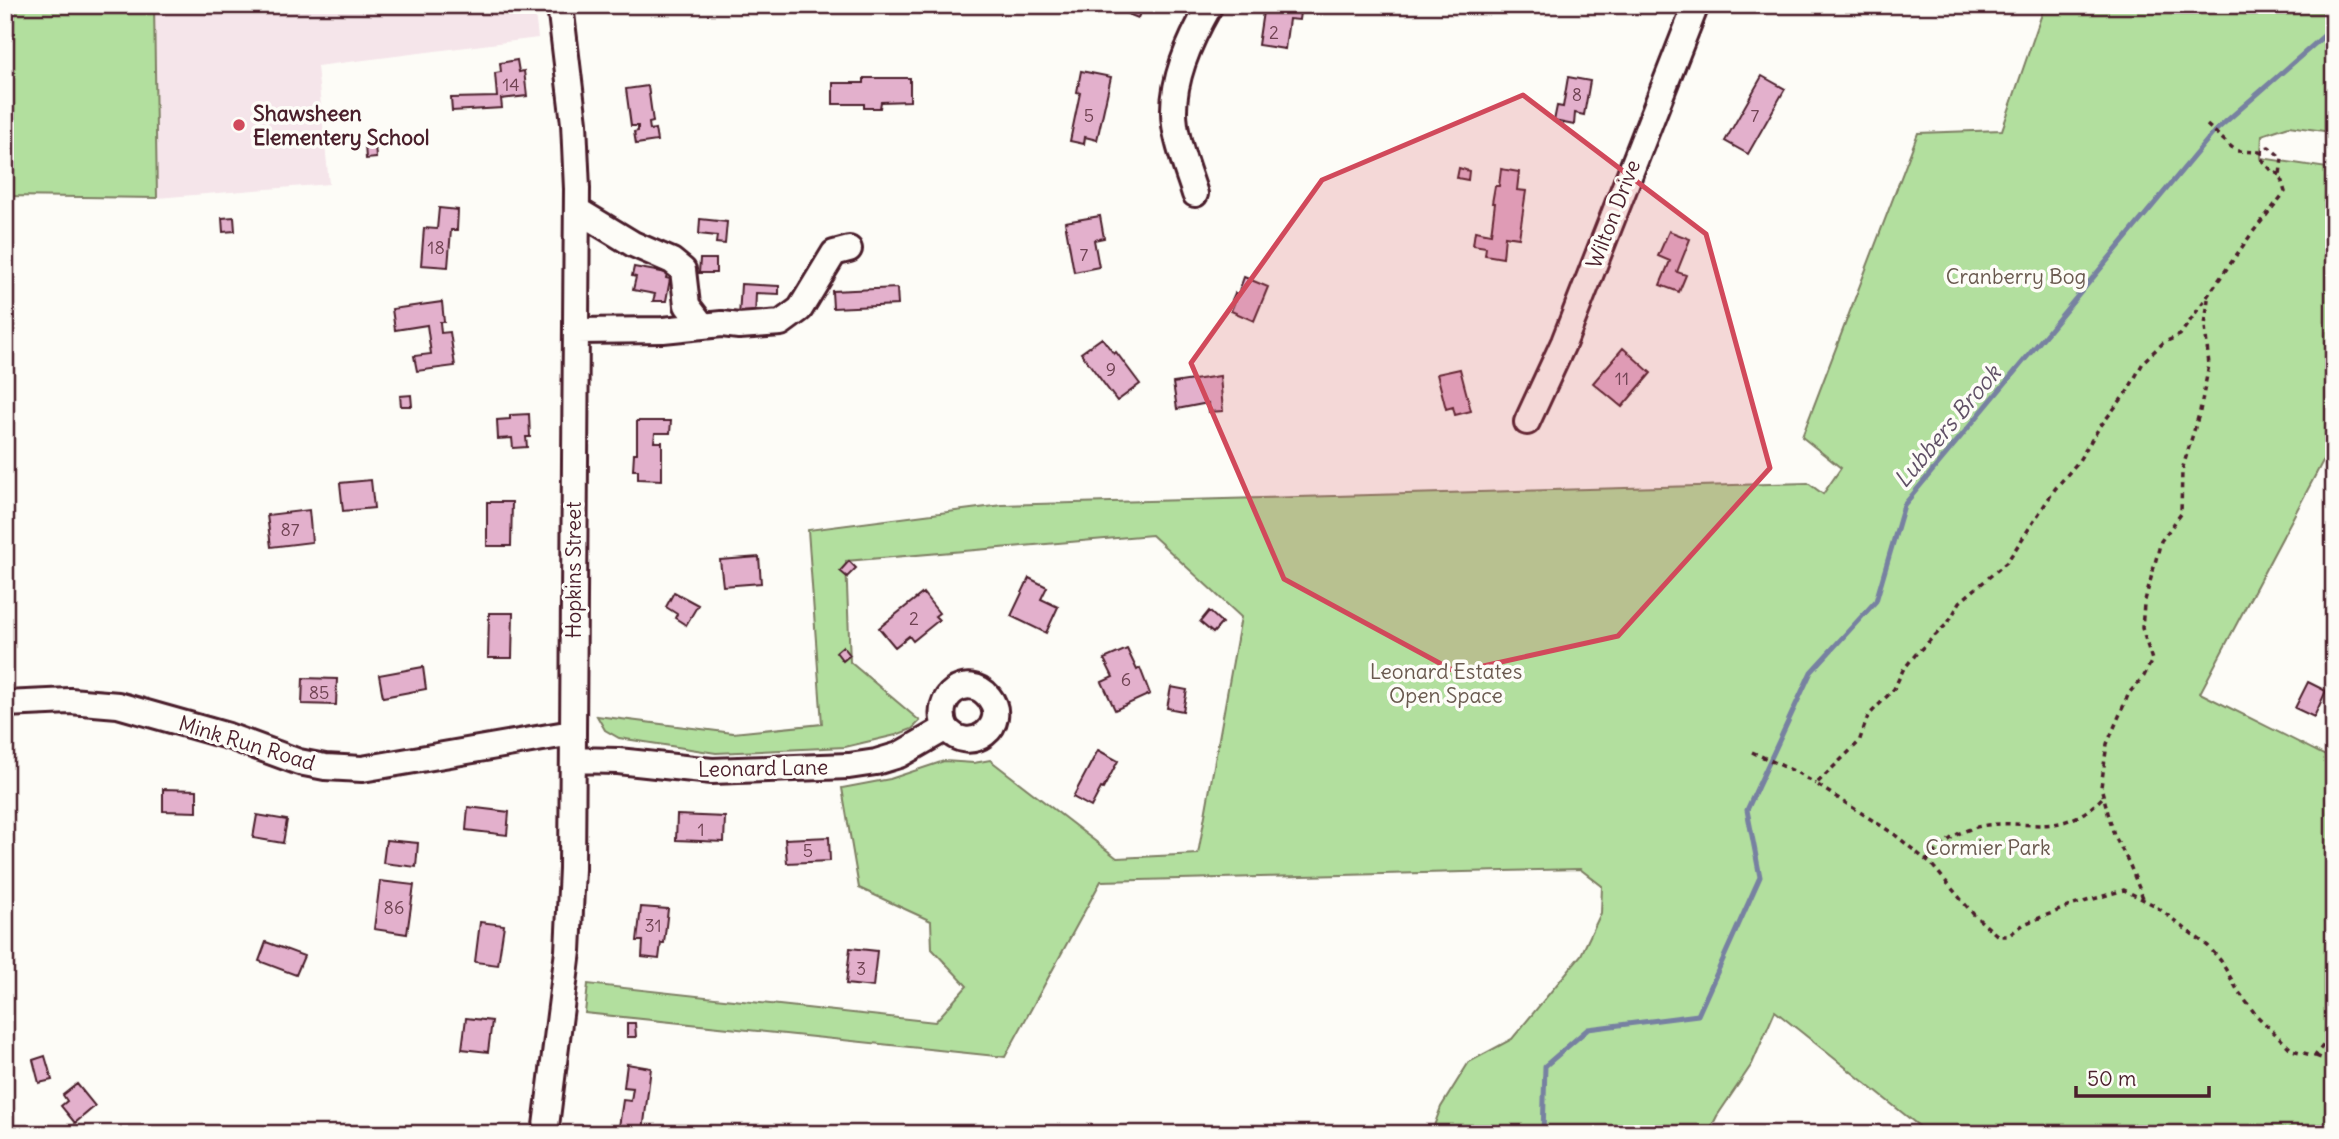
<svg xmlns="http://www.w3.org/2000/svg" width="2339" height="1139" font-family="Delius,sans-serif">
	<rect width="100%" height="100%" fill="#fdfcf7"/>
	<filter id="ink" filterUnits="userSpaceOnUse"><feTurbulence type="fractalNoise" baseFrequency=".0143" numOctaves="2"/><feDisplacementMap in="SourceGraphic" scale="14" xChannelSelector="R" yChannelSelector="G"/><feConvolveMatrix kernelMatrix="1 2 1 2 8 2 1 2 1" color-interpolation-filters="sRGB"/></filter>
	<g filter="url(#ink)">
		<path fill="#f5e5ea" d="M154 5H534L538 38 317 66 329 184 157 198Z"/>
		<path fill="#b2df9e" stroke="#7e7f64" stroke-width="2" d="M5 5H154L157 198 5 196Z
			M2045 5H2334V131L2331 132 2289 126 2262 135 2261 158 2334 169V440L2200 693 2334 760V1134H1929L1775 1011 1752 1064 1717 1116 1708 1134H1431L1441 1107 1469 1062 1512 1039 1581 955 1601 913 1602 886 1580 869 1101 881 1005 1057 585 1013 588 984 935 1022 967 986 932 949 931 921 859 888 842 788 890 779 944 761 974 763 990 760 1117 858 1198 854 1241 617 1152 535 846 561 850 662 920 721 912 729 896 735 845 747 716 753 619 738 605 730 597 716 733 733 822 724 808 530 1002 505 1808 483 1823 494 1841 468 1802 437 1918 133 2002 130Z"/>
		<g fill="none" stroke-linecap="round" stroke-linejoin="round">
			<path stroke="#7781a1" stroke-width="5" d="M1543 1134 1545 1066 1588 1029 1698 1015 1760 877 1747 810 1811 672 1876 601 1904 505 2214 132 2334 27"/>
		</g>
		<path fill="#e3b0cc" stroke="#4a1f2b" stroke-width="2" d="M1117 5H1143L1138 18 1115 9Z
			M1264 5H1301L1299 20 1289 19 1285 49 1258 45Z
			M517 60 519 72 524 71 527 96 501 99 502 108 452 111 451 98 497 97 495 73 501 72 500 63Z
			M1081 71 1111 77 1097 140 1085 137 1084 144 1070 141 1080 93 1077 92Z
			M1762 76 1785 89 1748 154 1725 141Z
			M1568 77 1590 81 1584 115 1575 113 1574 125 1554 121 1557 106 1563 107Z
			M864 78H910V101L881 102 880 108H864V104H833V83H864Z
			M648 86 653 122 649 123 650 130 655 129 657 141 636 144 634 132 638 131V126H631L626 89Z
			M375 144 376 158 366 159 365 145Z
			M1459 168 1469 171 1468 180 1457 178Z
			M1501 169 1519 172 1517 190 1526 191 1519 238 1505 236 1503 258 1485 255 1486 247 1473 245 1475 231 1491 234 1495 203H1492L1495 186H1499Z
			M439 208 458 210 457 230H451L448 267 421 265 424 228 437 229Z
			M1100 216 1104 238 1094 240 1099 267 1074 272 1065 222Z
			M234 217 235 231 223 232 222 218Z
			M700 219 727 222 725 244 716 243 717 236 699 234Z
			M1669 231 1690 239 1677 272 1686 275 1679 292 1660 285 1670 261 1658 256Z
			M700 259H716V273H699Z
			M634 267 667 273 666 278 670 279 666 301H653L655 294 633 290 636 277 632 276Z
			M1244 277 1268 287 1254 321 1231 311 1235 301 1232 300 1235 293 1238 294Z
			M741 284 779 286V294L756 293 755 318 739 317Z
			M897 288 898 305 833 308 832 291Z
			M442 302 444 322H440L441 333 450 332 455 366 417 371 414 356 431 354 427 325 395 330 392 309Z
			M1102 338 1114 354 1116 352 1140 384 1117 401 1081 353Z
			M1623 348 1651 373 1622 407 1593 383Z
			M1460 369 1471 411 1455 415 1453 407 1446 409 1437 374Z
			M1220 376 1223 411 1209 412 1208 403 1177 409 1173 383Z
			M411 395 412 406H401L400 396Z
			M529 414 530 437H526L527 447 513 448 512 438 498 439 497 420 510 419V415Z
			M637 421H671L670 433H655L654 442H662V480L638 479V470H633L634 453H637Z
			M371 480 374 508 343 511 340 483Z
			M487 502H512L511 546H487Z
			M309 510 312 542 271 547 267 515Z
			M759 557 761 583 723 586 720 560Z
			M849 561 856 568 847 577 840 571Z
			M1029 578 1047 587 1041 599 1058 607 1046 633 1011 616Z
			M674 592 698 605 686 625 675 618 677 614 666 607Z
			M923 593 939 613 935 616 939 620 913 641 909 636 895 647 879 628Z
			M1209 611 1222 623 1213 633 1200 622Z
			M489 613H513L512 658H488Z
			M843 646 850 655 843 661 836 652Z
			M1127 649 1137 670 1140 668 1150 694 1115 710 1102 682 1113 677 1104 659Z
			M423 667 426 689 383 697 379 675Z
			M303 678 337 679 336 705 302 704Z
			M2308 682 2326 691 2314 717 2295 708Z
			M1171 687 1187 690 1183 711 1167 708Z
			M1098 750 1118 761 1103 789 1101 788 1091 807 1073 797Z
			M163 789 197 790V812L163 811Z
			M468 807 509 812 507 835 466 830Z
			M257 815 287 820 283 843 253 838Z
			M677 815 725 817 724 842 676 840Z
			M829 837 830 861 787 863 785 839Z
			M386 840 418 843 416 867 383 863Z
			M380 881 414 885 407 934 374 929Z
			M641 907 668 909 664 943H661L659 959 642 957 643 941H637Z
			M480 922 504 925 498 965 475 962Z
			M266 942 304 956 296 975 259 961Z
			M850 948 877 951 873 987 846 984Z
			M466 1018 492 1021 488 1052 462 1049Z
			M627 1023H635L636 1037H627Z
			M45 1056 52 1080 39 1083 33 1060Z
			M627 1064 651 1068 643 1131 619 1127 623 1100 631 1101 633 1088 624 1087Z
			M77 1084 95 1106 75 1123 61 1106 67 1101 63 1095Z"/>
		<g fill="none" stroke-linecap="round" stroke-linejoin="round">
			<g stroke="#4a1f2b" stroke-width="30">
				<path id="minor" d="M1195 194C1188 172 1178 148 1175 125 1169 84 1190 40 1210 5
					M577 210 633 244 672 261 683 270 687 305 703 326
					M577 331 663 330 722 324 739 326 781 323 800 309 834 253 849 249
					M1527 422 1564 342 1696 5
					M5 704 70 701 118 705 228 736 299 762 325 767 362 769 572 733
					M573 760 618 761 712 771 849 766 876 762 899 755 946 728C931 697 968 671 989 697 1011 724 970 758 946 728
					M545 1134 568 951 572 869 577 189 574 123 560 5"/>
			</g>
			<path stroke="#4a1f2b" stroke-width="3.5" stroke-dasharray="5 5" stroke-linecap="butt" d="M2207 125 2236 151 2260 152
				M2280 175 2272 171 2260 157 2263 149 2269 147 2282 158 2280 175 2285 192 2252 233 2180 335 2163 343 2144 361 2127 392 2099 428 2078 462 2055 489 2007 562 1960 602 1948 623 1916 654 1903 670 1894 689 1868 716 1859 742 1816 784 1894 834 1932 865 1975 916 1998 936H2008L2024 924 2070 906 2124 890 2154 905 2208 946 2221 961 2238 991 2256 1015 2292 1050 2315 1056 2334 1031
				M1752 752 1798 773 1816 784
				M1926 861C1938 850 1950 836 1965 831 2016 810 2055 847 2103 797
				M2143 898 2129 863 2114 835 2101 787 2107 744 2129 693 2144 676 2152 660 2142 628 2144 604 2161 541 2181 514 2182 470 2200 411 2209 365 2205 326 2208 299
				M2316 1056 2334 1063"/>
			<use href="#minor" stroke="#fdfcf7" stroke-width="24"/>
		</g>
	</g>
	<path fill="#d1495b" fill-opacity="0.2" stroke="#d1495b" stroke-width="5" stroke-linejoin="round" d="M1523 95 1706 234 1770 468 1618 636 1456 672 1284 579 1191 363 1322 180Z"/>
	<circle fill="#d1495b" stroke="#fdfcf7" stroke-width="2.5" cx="239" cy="125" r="7"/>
	<g text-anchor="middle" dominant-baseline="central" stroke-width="7" stroke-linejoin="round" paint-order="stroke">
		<g font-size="18" fill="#704353">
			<text x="1274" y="32">2</text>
			<text x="511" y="84">14</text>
			<text x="1577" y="94">8</text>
			<text x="1089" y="115">5</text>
			<text x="1755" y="115">7</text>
			<text x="436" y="247">18</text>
			<text x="1084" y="254">7</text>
			<text x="1111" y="369">9</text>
			<text x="1622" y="378">11</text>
			<text x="290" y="529">87</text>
			<text x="914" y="618">2</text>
			<text x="1126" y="679">6</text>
			<text x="319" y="692">85</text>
			<text x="701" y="829">1</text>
			<text x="808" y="850">5</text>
			<text x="394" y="907">86</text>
			<text x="653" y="925">31</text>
			<text x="861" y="968">3</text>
		</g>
		<g font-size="21" font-weight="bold" fill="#4a1f2b" stroke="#fdfcf7" text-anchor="start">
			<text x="253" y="113">Shawsheen<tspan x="253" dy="24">Elementery School</tspan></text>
		</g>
		<g font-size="21" fill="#4a1f2b" stroke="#fdfcf7">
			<text transform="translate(1613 214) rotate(-69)">Wilton Drive</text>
			<text transform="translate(573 570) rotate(-90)">Hopkins Street</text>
			<text transform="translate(247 743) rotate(17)">Mink Run Road</text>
			<text transform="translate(763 768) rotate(-1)">Leonard Lane</text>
		</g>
		<g font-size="21" fill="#69594e" stroke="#fdfcf7">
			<text x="2016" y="276">Cranberry Bog</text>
			<text x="1446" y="671">Leonard Estates<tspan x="1446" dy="24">Open Space</tspan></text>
			<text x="1988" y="847">Cormier Park</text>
		</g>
		<g font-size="23" font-style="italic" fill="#605066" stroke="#fdfcf7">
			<text transform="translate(1947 426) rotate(-50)">Lubbers Brook</text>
		</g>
	</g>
	<rect width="2339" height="1139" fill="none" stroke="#fdfcf7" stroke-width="28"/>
	<rect x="14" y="14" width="2311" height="1111" fill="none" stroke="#4a1f2b" stroke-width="2.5" filter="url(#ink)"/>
	<path d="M2076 1086v10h133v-10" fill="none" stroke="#4a1f2b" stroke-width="3.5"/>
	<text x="2087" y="1086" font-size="21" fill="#4a1f2b" stroke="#fdfcf7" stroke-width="5" paint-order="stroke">50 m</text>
</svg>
